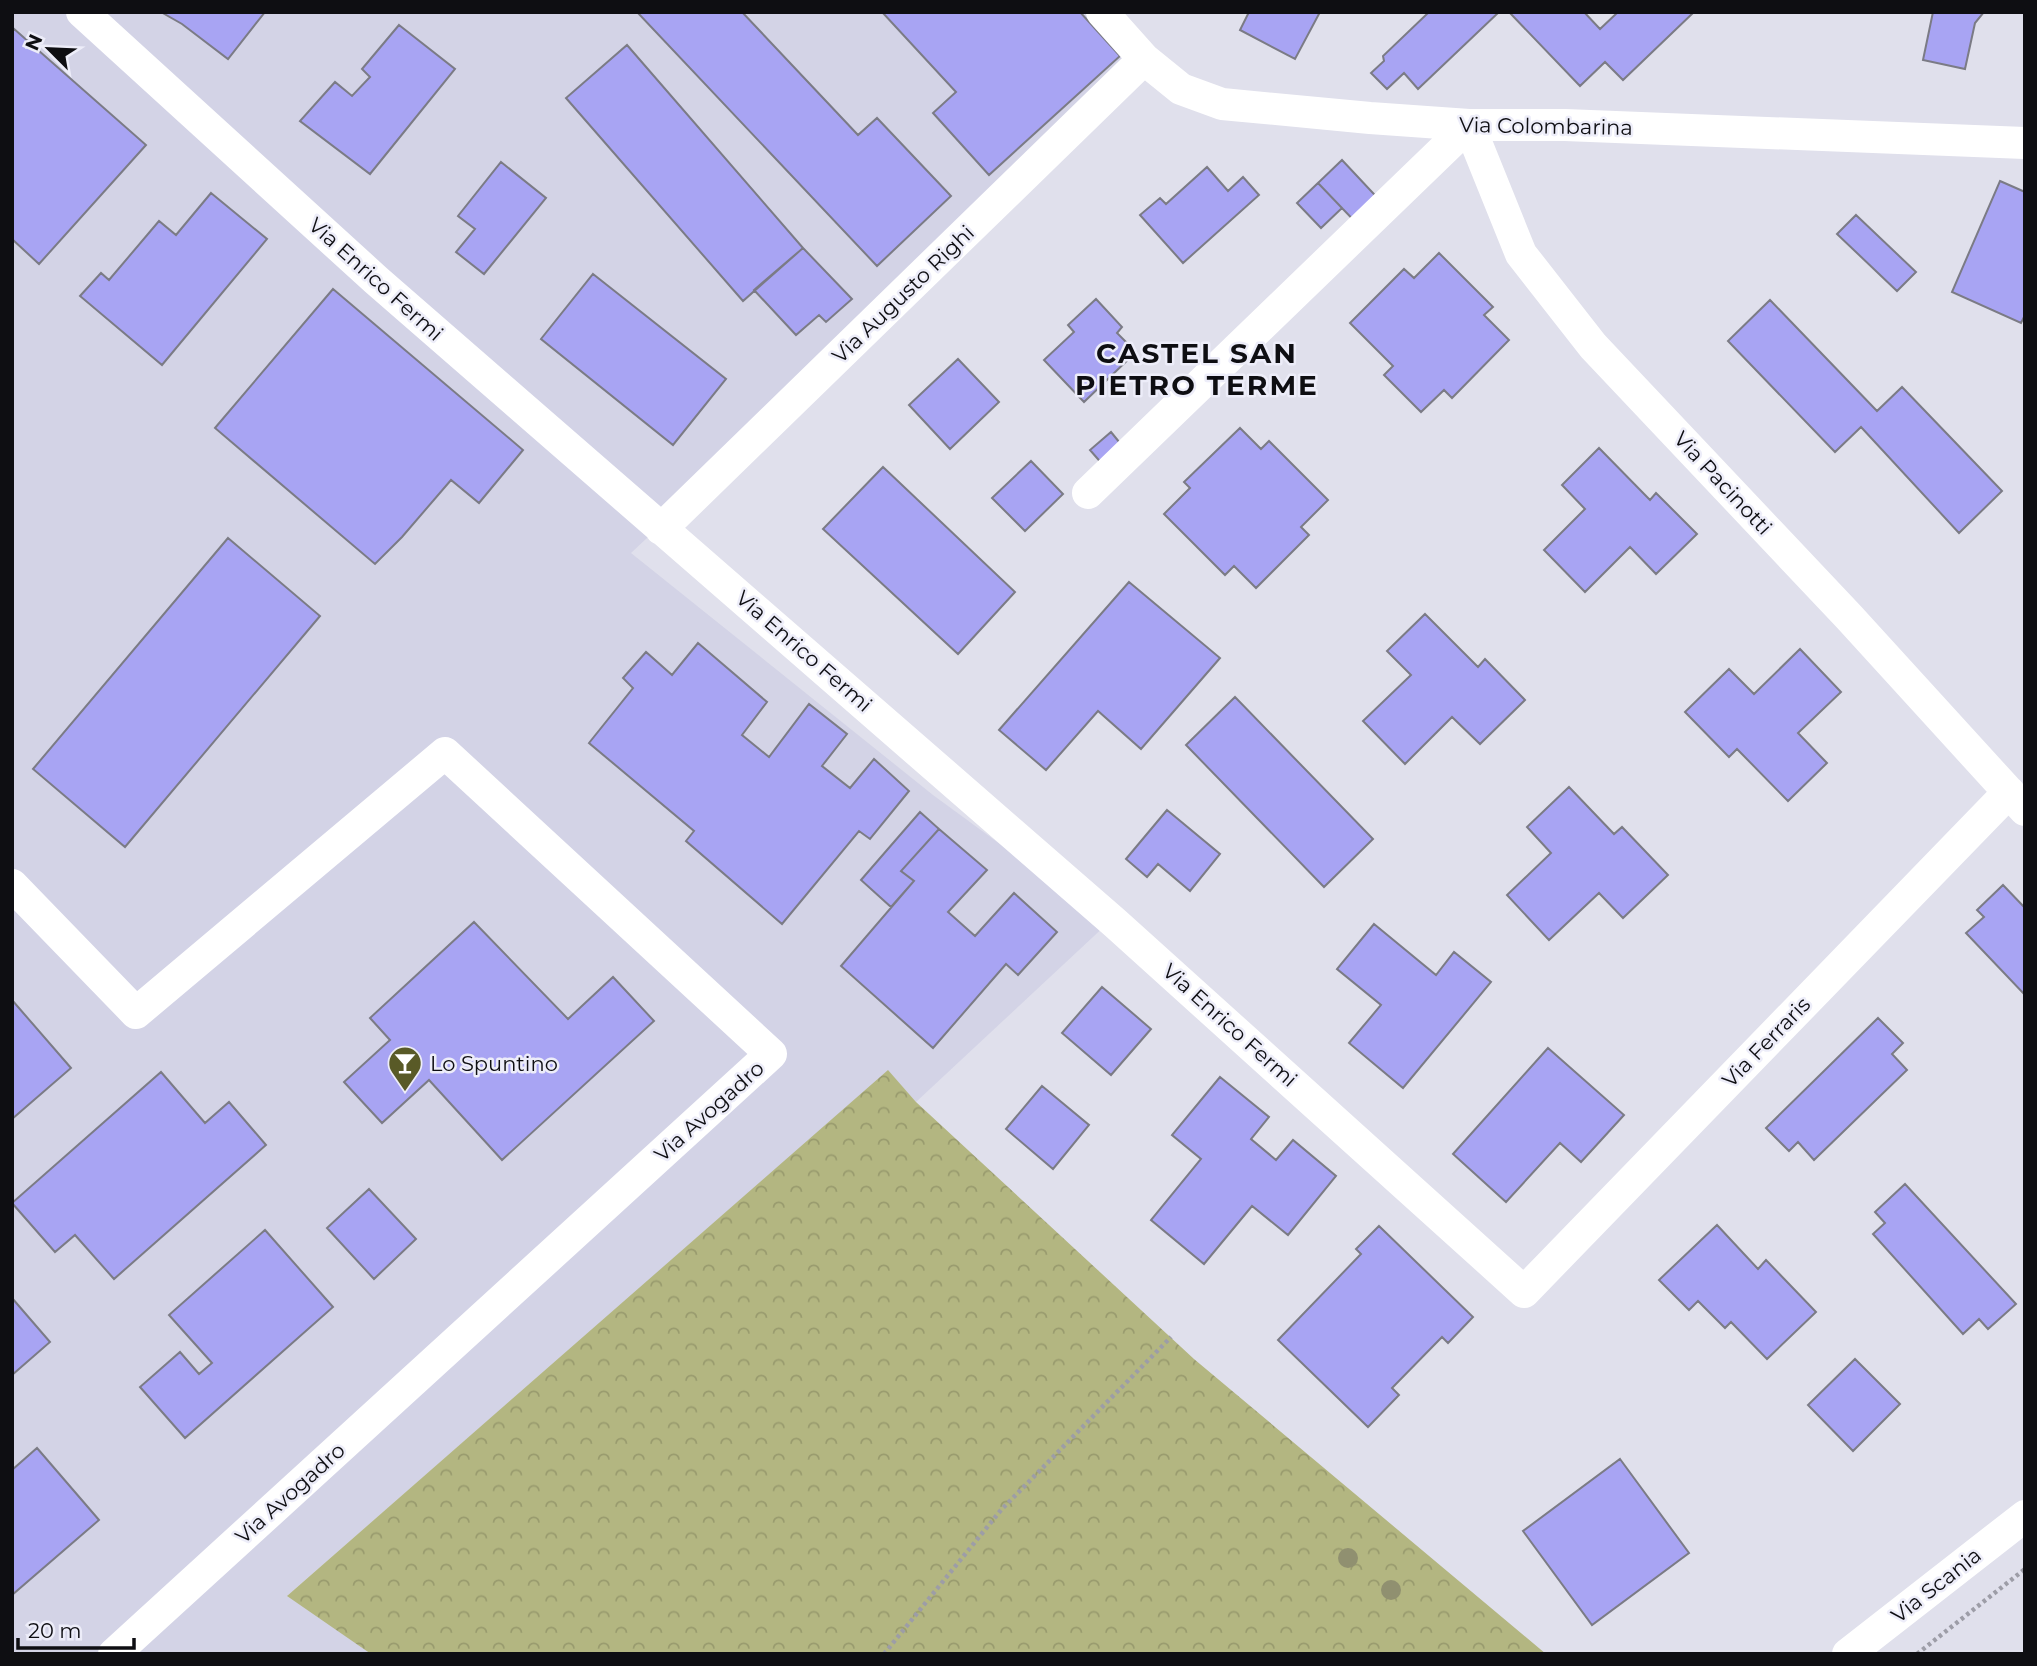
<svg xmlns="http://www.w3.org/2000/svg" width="2037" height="1666" font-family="Montserrat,sans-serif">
	<defs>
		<pattern id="park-crowns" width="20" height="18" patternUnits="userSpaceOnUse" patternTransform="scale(1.75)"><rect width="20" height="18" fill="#b3b681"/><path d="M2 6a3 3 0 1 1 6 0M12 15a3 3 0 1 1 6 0" fill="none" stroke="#999b6e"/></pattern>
	</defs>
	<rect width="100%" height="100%" fill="#e0e0ec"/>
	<path fill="#d3d3e6" d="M12 12H1084L1142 75 631 553 933 795 1108 923 916 1102 888 1071 288 1595 371 1654H12Z"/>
	<path fill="url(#park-crowns)" d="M888 1070 916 1102 1194 1359 1546 1654H371L287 1596Z"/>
	<path fill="#a8a4f3" stroke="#7b7b85" stroke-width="2" d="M161 12H265L228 59 182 24Z
		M637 12H742L858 135 877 118 951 196 877 266Z
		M882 12H1080L1120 56 989 175 933 113 956 92Z
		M1249 12H1320L1295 59 1240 30Z
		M1429 12H1499L1418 89 1404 73 1387 89 1371 73 1384 61 1383 56Z
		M1509 12H1584L1600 29 1618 12H1694L1623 80 1605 62 1580 86Z
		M1933 12H1984L1975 23 1965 69 1923 60Z
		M399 25 455 69 370 174 300 121 335 82 352 96 370 77 362 69Z
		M13 28 146 145 39 264 12 239Z
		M627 45 803 248 743 301 566 98Z
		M1342 160 1387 208 1364 231 1318 183Z
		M501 162 546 198 484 274 456 252 475 229 458 216Z
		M1207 167 1228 191 1243 177 1259 195 1183 263 1140 215 1160 198 1166 204Z
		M2000 181 2025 192V315L2021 323 1952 292Z
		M1318 183 1342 208 1321 228 1297 203Z
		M211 193 267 239 162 365 80 296 101 273 109 280 159 221 176 235Z
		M1856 215 1916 272 1897 291 1837 234Z
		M803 248 852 299 826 322 819 315 796 335 754 290Z
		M1439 253 1493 307 1484 315 1509 340 1452 398 1444 390 1421 412 1384 375 1393 366 1350 323 1404 269 1414 278Z
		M593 274 726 379 673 445 541 339Z
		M333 289 523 450 479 503 451 480 402 537 375 564 215 428Z
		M1096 299 1122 327 1117 333 1136 352 1084 402 1044 360 1074 332 1068 325Z
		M1770 300 1877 411 1902 387 2002 491 1959 533 1861 427 1835 452 1728 341Z
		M958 359 999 402 950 449 909 405Z
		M1240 428 1261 449 1269 441 1328 500 1301 527 1309 535 1256 588 1234 566 1225 575 1164 514 1190 488 1184 482Z
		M1111 432 1124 448 1104 466 1090 450Z
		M1599 448 1650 500 1656 493 1697 534 1656 574 1630 547 1585 592 1544 550 1585 509 1562 485Z
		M1031 461 1063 494 1025 531 992 498Z
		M883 467 1015 592 958 654 823 529Z
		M228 538 320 616 125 847 33 769Z
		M1129 582 1220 658 1141 749 1098 711 1046 770 999 730Z
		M1425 614 1478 667 1485 659 1525 700 1480 744 1452 717 1405 764 1363 721 1411 675 1387 651Z
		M698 643 767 702 742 735 769 757 809 704 847 734 822 766 850 788 874 759 909 791 870 839 859 831 782 924 686 841 694 831 589 743 633 688 623 678 646 652 672 675Z
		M1800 649 1841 692 1798 733 1827 763 1788 801 1737 749 1729 757 1685 712 1729 669 1754 694Z
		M1235 697 1373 839 1324 887 1186 745Z
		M1569 787 1614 834 1622 827 1668 875 1623 918 1599 893 1549 940 1507 895 1551 853 1527 827Z
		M1167 810 1220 854 1190 891 1158 864 1147 877 1126 859Z
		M920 812 939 829 901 871 914 881 891 907 861 880Z
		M939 829 987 870 948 912 975 936 1014 893 1057 932 1018 975 1006 964 933 1048 841 966 914 881 901 871Z
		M2003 885 2025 908V995L1966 933 1984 917 1977 910Z
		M474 922 568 1019 613 977 654 1021 502 1160 429 1080 382 1123 344 1082 390 1040 370 1018Z
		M1374 924 1436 975 1454 952 1491 982 1403 1088 1349 1043 1381 1005 1337 969Z
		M1102 987 1151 1029 1111 1075 1062 1033Z
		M12 1000 71 1068 12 1119Z
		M1878 1018 1903 1043 1892 1054 1907 1070 1814 1160 1798 1142 1789 1151 1766 1128Z
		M1548 1048 1624 1115 1581 1162 1560 1143 1506 1202 1453 1154Z
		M161 1072 205 1123 229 1102 266 1145 114 1279 75 1235 55 1252 12 1203Z
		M1220 1077 1269 1117 1251 1139 1276 1160 1293 1140 1336 1176 1288 1235 1252 1206 1204 1264 1151 1220 1201 1159 1172 1135Z
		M1042 1086 1089 1125 1053 1169 1006 1129Z
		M1905 1184 2016 1304 1988 1329 1979 1319 1963 1334 1873 1234 1885 1223 1875 1212Z
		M369 1189 416 1239 374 1279 327 1228Z
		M1717 1225 1758 1269 1766 1260 1816 1312 1767 1359 1731 1322 1725 1328 1698 1301 1689 1310 1659 1280Z
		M1379 1226 1473 1317 1448 1343 1442 1337 1392 1388 1399 1395 1368 1427 1278 1340 1361 1254 1356 1249Z
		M265 1230 333 1307 185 1438 140 1387 180 1352 199 1374 212 1363 169 1315Z
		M12 1298 50 1342 12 1375Z
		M1855 1359 1900 1404 1853 1451 1808 1405Z
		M37 1448 99 1520 12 1595V1470Z
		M1620 1459 1689 1553 1592 1625 1523 1531Z"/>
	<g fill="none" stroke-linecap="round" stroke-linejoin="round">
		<path stroke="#9d9da7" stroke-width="4.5" stroke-dasharray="3.5 3.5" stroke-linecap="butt" d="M884 1654 1001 1510 1171 1337
			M1917 1654 2025 1569"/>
		<path stroke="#fff" stroke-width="32" d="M82 12 376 280 1115 923 1524 1292 2009 792
			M1102 12 1144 59 1181 89 1222 104 1370 118 1469 125H1565L2025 143
			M1088 493 1469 125 1521 254 1593 346 1849 617 2025 810
			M661 529 1144 59
			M12 885 136 1013 445 753 771 1054 114 1654
			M1848 1654 2025 1516"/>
	</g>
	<g fill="#909070">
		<circle cx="1348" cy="1558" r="10"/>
		<circle cx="1391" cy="1590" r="10"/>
	</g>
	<defs>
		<g id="bar-pin" transform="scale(1.75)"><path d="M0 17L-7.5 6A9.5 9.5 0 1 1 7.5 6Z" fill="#595a27" stroke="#ededf9"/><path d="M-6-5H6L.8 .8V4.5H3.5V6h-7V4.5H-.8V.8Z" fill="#fff"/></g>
	</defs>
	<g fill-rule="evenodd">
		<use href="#bar-pin" x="405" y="1063"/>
	</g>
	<g text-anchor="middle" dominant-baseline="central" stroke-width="5" stroke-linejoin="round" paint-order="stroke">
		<g font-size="21" fill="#0e0e12" stroke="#ededf9">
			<text transform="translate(1546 126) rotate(1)">Via Colombarina</text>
			<text transform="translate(376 279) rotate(42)">Via Enrico Fermi</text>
			<text transform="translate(903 294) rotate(-44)">Via Augusto Righi</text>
			<text transform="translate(1723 483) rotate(47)">Via Pacinotti</text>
			<text transform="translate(804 651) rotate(41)">Via Enrico Fermi</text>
			<text transform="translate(1230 1025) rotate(42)">Via Enrico Fermi</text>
			<text transform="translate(1766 1042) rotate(-46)">Via Ferraris</text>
			<text transform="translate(709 1111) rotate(-42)">Via Avogadro</text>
			<text transform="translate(290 1493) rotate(-42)">Via Avogadro</text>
			<text transform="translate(1936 1585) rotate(-38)">Via Scania</text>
		</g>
		<g font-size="21" fill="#0e0e12" stroke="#ededf9" text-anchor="start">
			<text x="430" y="1063">Lo Spuntino</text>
		</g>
		<g font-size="28" font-weight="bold" letter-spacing="2" fill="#0e0e12" stroke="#ededf9">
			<text x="1197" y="353">CASTEL SAN<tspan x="1197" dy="32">PIETRO TERME</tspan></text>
		</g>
	</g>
	<rect width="2037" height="1666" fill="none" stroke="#0e0e12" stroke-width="28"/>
	<g transform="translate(49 49) rotate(294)" stroke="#ededf9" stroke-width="5" paint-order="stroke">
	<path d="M0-5L12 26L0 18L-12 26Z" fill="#0e0e12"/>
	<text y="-10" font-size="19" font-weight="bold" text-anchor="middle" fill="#0e0e12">N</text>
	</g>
	<path d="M18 1638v10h116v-10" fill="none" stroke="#0e0e12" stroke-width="3.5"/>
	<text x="28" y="1638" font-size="21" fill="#0e0e12" stroke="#ededf9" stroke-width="5" paint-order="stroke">20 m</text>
</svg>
